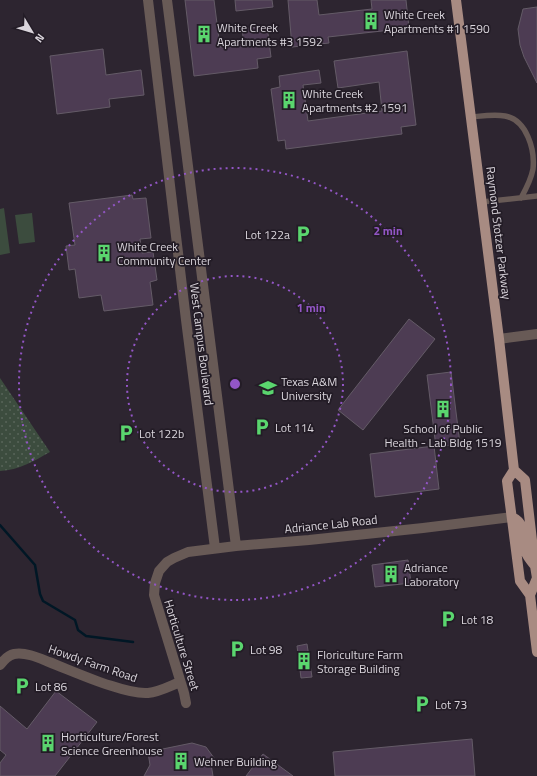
<svg xmlns="http://www.w3.org/2000/svg" width="537" height="776" font-family="'Titillium Web',sans-serif">
	<defs>
		<pattern id="garden-dots" width="8" height="8" patternUnits="userSpaceOnUse"><rect width="8" height="8" fill="#3c4c3e"/><path d="M2 2h.1M6 6h.1" fill="none" stroke="#586559" stroke-width="1.8" stroke-linecap="round"/></pattern>
	</defs>
	<rect width="100%" height="100%" fill="#2d2530"/>
	<path fill="#3c4c3e" d="M4 208 10 253 0 255V209Z
		M32 213 35 242 19 244 15 215Z"/>
	<path fill="url(#garden-dots)" d="M0 378 50 452C34 461 19 470 0 471Z"/>
	<g fill="none" stroke-linecap="round" stroke-linejoin="round">
		<path stroke="#001725" stroke-width="2.5" d="M0 525 35 565 40 594 43 601 75 620 78 630 86 636 133 642"/>
	</g>
	<path fill="#4d3c53" stroke="#645b67" d="M185 0H214L220 47 244 44 242 29 267 26 271 57 257 59 258 68 194 76Z
		M235 0H272L273 7 236 11Z
		M288 0H317L319 15 372 9 371 0H406L409 28 328 37 329 43 292 47Z
		M537 7V83L524 57 520 45 518 29 523 9Z
		M103 49 106 75 141 70 144 95 109 99 110 107 57 114 50 56Z
		M407 51 416 125 401 127 402 134 286 149 285 140 278 141 271 89 280 87 279 76 319 70 321 83 303 85 308 121 382 111 379 82 338 88 334 61Z
		M132 195 133 199 146 198 151 238 140 239 142 253 153 252 157 280 150 282 153 305 104 311 101 295 79 298 75 269 69 270 66 246 75 245 69 203Z
		M409 319 435 339 363 430 338 410Z
		M451 372 460 444 436 447 427 375Z
		M434 446 439 489 375 497 370 454Z
		M408 560 411 583 375 587 372 565Z
		M307 644 312 677 301 678 297 646Z
		M56 691 97 722 55 776H0V763L6 755 0 750V706L27 729Z
		M472 739 475 776H335L333 752Z
		M192 743 206 747 214 758 211 764 213 776H144L150 765 148 752Z
		M263 754 293 776H246Z"/>
	<g fill="none" stroke-linecap="round" stroke-linejoin="round">
		<path stroke="#685a56" stroke-width="5.5" d="M471 117C482 116 494 114 505 116 527 120 535 150 533 169 531 180 526 189 521 198
			M482 202 537 196"/>
		<path stroke="#685a56" stroke-width="10" d="M148 0 186 320 215 548
			M167 0 236 546
			M499 339 537 334
			M0 665C3 661 9 655 14 654 26 652 39 658 49 662 73 671 125 695 148 693 159 692 170 686 180 682
			M186 703 184 693 154 595 155 583 159 571 167 562 174 558 188 552 236 546 309 540 423 528 512 517"/>
		<path stroke="#a88b82" stroke-width="10" d="M456 0 499 339 514 470 525 480 535 566 537 578 530 595
			M514 470 507 481 520 581 530 595 537 652
			M512 517C529 525 519 540 526 553 528 558 532 562 535 566"/>
	</g>
	<g fill="none" stroke="#9356c6" stroke-width="2" stroke-dasharray="2 4">
		<circle cx="235" cy="384" r="108"/>
		<circle cx="235" cy="384" r="216"/>
	</g>
	<defs>
		<g id="building-bare" transform="scale(1.38)"><path d="M-4-6H4V6H1V3H-1V6H-4ZM-2.5-4.3h1.7v1.8h-1.7ZM.8-4.3h1.7v1.8H.8ZM-2.5-1h1.7V.8h-1.7ZM.8-1h1.7V.8H.8Z" fill="#5ad56e" stroke="#231c26" stroke-width="2.5" paint-order="stroke"/></g>
		<g id="parking-bare" transform="scale(1.38)"><path d="M-3.5-5.5H1a3.5 3.5 0 0 1 0 7H-1V5.5H-3.5ZM-1-3.4V-.6H.8a1.4 1.4 0 0 0 0-2.8Z" fill="#5ad56e" stroke="#231c26" stroke-width="2.5" paint-order="stroke"/></g>
		<g id="university-bare" transform="scale(1.38)"><path d="M0-5L7-2L0 1L-7-2ZM-4 1L0 2.5L4 1V4Q0 6-4 4Z" fill="#5ad56e" stroke="#231c26" stroke-width="2.5" paint-order="stroke"/></g>
	</defs>
	<g fill-rule="evenodd">
		<use href="#building-bare" x="371" y="21"/>
		<use href="#building-bare" x="204" y="34"/>
		<use href="#building-bare" x="289" y="100"/>
		<use href="#parking-bare" x="303" y="234"/>
		<use href="#building-bare" x="104" y="253"/>
		<use href="#university-bare" x="268" y="388"/>
		<use href="#building-bare" x="443" y="409"/>
		<use href="#parking-bare" x="262" y="427"/>
		<use href="#parking-bare" x="126" y="433"/>
		<use href="#building-bare" x="391" y="574"/>
		<use href="#parking-bare" x="448" y="619"/>
		<use href="#parking-bare" x="237" y="649"/>
		<use href="#building-bare" x="304" y="661"/>
		<use href="#parking-bare" x="22" y="686"/>
		<use href="#parking-bare" x="422" y="704"/>
		<use href="#building-bare" x="48" y="743"/>
		<use href="#building-bare" x="181" y="761"/>
	</g>
	<g text-anchor="middle" dominant-baseline="central" stroke-width="3.5" stroke-linejoin="round" paint-order="stroke">
		<g font-size="12" fill="#dad5dc" stroke="#231c26" text-anchor="start">
			<text x="384" y="14">White Creek<tspan x="384" dy="14">Apartments #1 1590</tspan></text>
			<text x="217" y="27">White Creek<tspan x="217" dy="14">Apartments #3 1592</tspan></text>
			<text x="302" y="93">White Creek<tspan x="302" dy="14">Apartments #2 1591</tspan></text>
			<text x="290" y="234" text-anchor="end">Lot 122a</text>
			<text x="117" y="246">White Creek<tspan x="117" dy="14">Community Center</tspan></text>
			<text x="281" y="381">Texas A&amp;M<tspan x="281" dy="14">University</tspan></text>
			<text x="275" y="427">Lot 114</text>
			<text x="443" y="428" text-anchor="middle">School of Public<tspan x="443" dy="14">Health - Lab Bldg 1519</tspan></text>
			<text x="139" y="433">Lot 122b</text>
			<text x="404" y="567">Adriance<tspan x="404" dy="14">Laboratory</tspan></text>
			<text x="461" y="619">Lot 18</text>
			<text x="250" y="649">Lot 98</text>
			<text x="317" y="654">Floriculture Farm<tspan x="317" dy="14">Storage Building</tspan></text>
			<text x="35" y="686">Lot 86</text>
			<text x="435" y="704">Lot 73</text>
			<text x="61" y="736">Horticulture/Forest<tspan x="61" dy="14">Science Greenhouse</tspan></text>
			<text x="194" y="761">Wehner Building</text>
		</g>
		<g font-size="12" fill="#dad5dc" stroke="#231c26">
			<text transform="translate(499 233) rotate(83)">Raymond Stotzer Parkway</text>
			<text transform="translate(202 344) rotate(83)">West Campus Boulevard</text>
			<text transform="translate(331 524) rotate(-6)">Adriance Lab Road</text>
			<text transform="translate(182 645) rotate(73)">Horticulture Street</text>
			<text transform="translate(93 663) rotate(19)">Howdy Farm Road</text>
		</g>
	</g>
	<circle cx="235" cy="384" r="6" fill="#9356c6" stroke="#231c26" stroke-width="2"/>
	<g font-size="12" text-anchor="middle" font-weight="bold" fill="#9356c6" stroke="#231c26" stroke-width="3.5" stroke-linejoin="round" paint-order="stroke">
		<text x="388" y="235">2 min</text>
		<text x="311" y="312">1 min</text>
	</g>
	<g transform="translate(32 32) rotate(128)" stroke="#231c26" stroke-width="3" paint-order="stroke">
	<path d="M0-3L7 15L0 10L-7 15Z" fill="#dad5dc"/>
	<text y="-6" font-size="11" font-weight="bold" text-anchor="middle" fill="#dad5dc">N</text>
	</g>
</svg>
